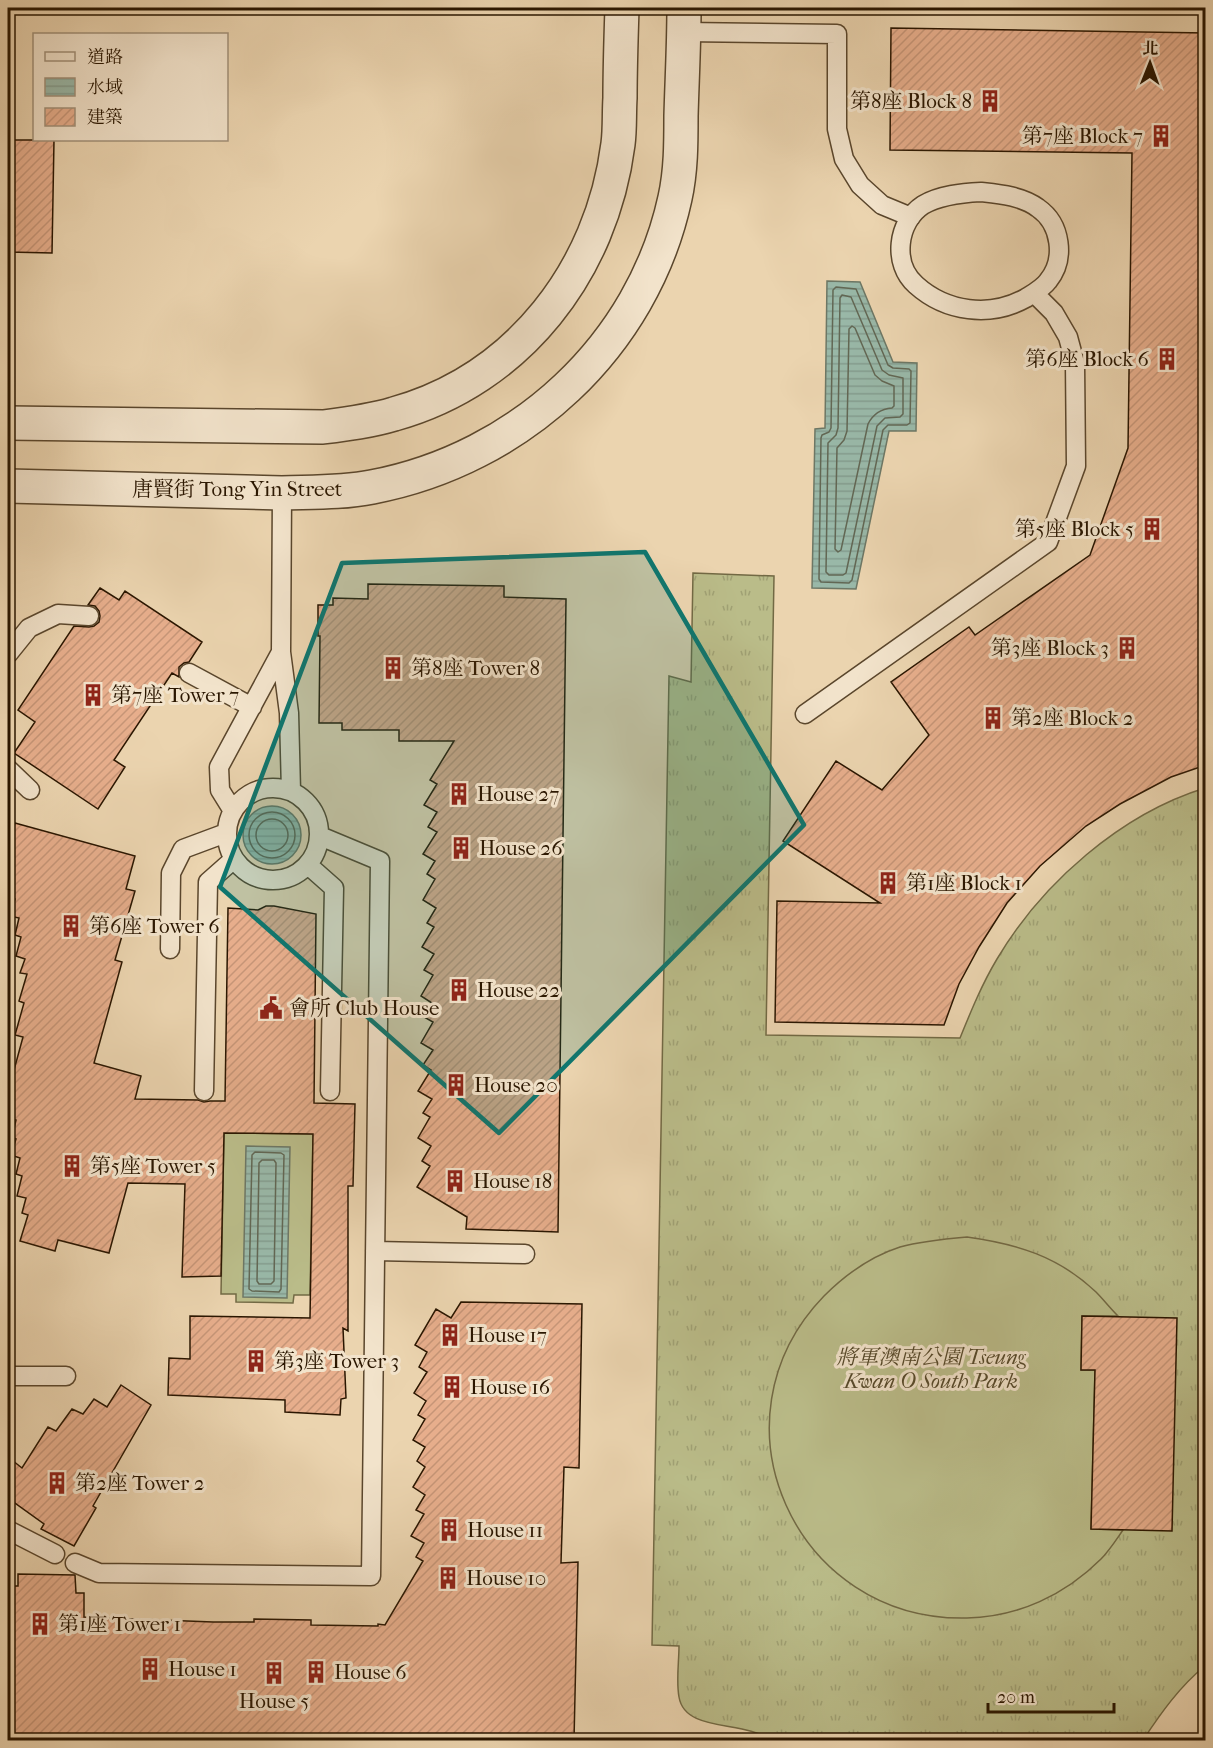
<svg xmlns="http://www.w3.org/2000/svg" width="1213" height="1748" font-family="'IM FELL French Canon','Noto Serif TC',serif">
	<defs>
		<pattern id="grass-tufts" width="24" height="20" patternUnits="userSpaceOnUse" patternTransform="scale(1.5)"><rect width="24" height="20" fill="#babc89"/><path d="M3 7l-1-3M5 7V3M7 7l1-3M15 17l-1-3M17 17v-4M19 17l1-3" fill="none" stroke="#a0a174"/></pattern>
		<pattern id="water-rules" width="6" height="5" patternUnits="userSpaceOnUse" patternTransform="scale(1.5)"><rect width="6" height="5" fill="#99b8a8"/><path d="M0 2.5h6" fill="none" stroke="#849d8f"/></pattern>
		<pattern id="building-hatch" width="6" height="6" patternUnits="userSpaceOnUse" patternTransform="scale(1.5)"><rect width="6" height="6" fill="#e7ae8c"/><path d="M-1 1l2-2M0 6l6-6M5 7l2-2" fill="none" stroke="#c69577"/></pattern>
	</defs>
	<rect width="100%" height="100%" fill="#ebd4af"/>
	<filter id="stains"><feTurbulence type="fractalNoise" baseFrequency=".00333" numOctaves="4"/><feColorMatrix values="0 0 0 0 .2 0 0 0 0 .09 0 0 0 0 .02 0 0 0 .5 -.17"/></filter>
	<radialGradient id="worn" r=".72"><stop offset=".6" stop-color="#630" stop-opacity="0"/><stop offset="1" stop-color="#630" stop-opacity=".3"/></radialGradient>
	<path fill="url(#grass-tufts)" stroke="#726944" stroke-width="1.5" d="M693 573 774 576 766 1035 960 1038C971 1011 982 984 997 959 1042 883 1121 814 1205 788V1666C1180 1686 1161 1713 1143 1740H770C744 1720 685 1733 679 1697 676 1681 679 1662 679 1646L652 1645 669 676 691 682Z"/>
	<path fill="#babc89" stroke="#726944" stroke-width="1.5" d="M224 1133 313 1134 310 1295H294L293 1303 236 1302V1294H221Z
		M967 1237C1017 1244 1058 1256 1096 1292 1103 1299 1110 1308 1118 1316H1082L1081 1370H1095L1091 1529 1123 1530C1116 1540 1109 1551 1101 1559 1065 1595 1018 1617 967 1618 795 1622 704 1420 824 1296 845 1275 872 1256 900 1247 922 1241 944 1239 967 1237Z"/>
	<path fill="url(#water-rules)" stroke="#6d7765" stroke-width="1.5" d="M827 281 860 282 893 362 917 363 916 431H889L856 589 812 588 815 429 825 428Z
		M243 835a29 29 0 1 1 58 0a29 29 0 1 1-58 0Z
		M246 1146 290 1147 287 1298 243 1297Z"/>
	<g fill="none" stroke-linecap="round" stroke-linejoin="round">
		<path stroke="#626754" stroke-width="1.5" d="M836 287 856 289 888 365 893 368 909 369 911 371 910 423 907 425H888L883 430 852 580 849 583 821 582 819 579 821 438 822 435 829 432 831 428 833 290Z
			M842 295 851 297 882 370 889 375 903 378V414L900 417 885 418 877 426 846 573 843 575H829L826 572 828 443 836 435 838 428 840 298Z
			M852 326 855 328 875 375 882 381 894 386V406L892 408C880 409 873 414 868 424L841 550 838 552 835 549 837 448 844 440 847 431 849 329Z
			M249 835a23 23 0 1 1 46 0a23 23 0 1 1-46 0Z
			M256 835a16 16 0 1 1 32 0a16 16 0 1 1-32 0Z
			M255 1152 281 1153 284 1155 281 1289 279 1292 252 1291 249 1289 252 1155Z
			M262 1160H274L276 1163 274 1281 271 1284H259L257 1281 259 1163Z"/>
	</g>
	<path fill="url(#building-hatch)" stroke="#2a1600" stroke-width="1.5" d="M891 28 1206 33V765L1171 777 1120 804 1086 826 1040 866 1007 903 979 947 959 984 944 1025 775 1022 777 901 880 903 783 841 836 761 882 790 929 735 891 682 969 627 975 635 1090 555 1128 448 1132 153 890 150Z
		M8 140H54L52 253 8 252Z
		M368 584 504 586V597L566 599 558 1232 466 1229 467 1217 417 1187 430 1166 422 1161 431 1146 418 1138 430 1117 423 1113 432 1099 418 1091 431 1070 423 1065 433 1050 421 1043 433 1022 424 1017 432 1003 421 996 433 975 424 970 434 954 422 947 434 927 427 923 436 908 423 900 435 879 427 874 435 861 423 854 437 832 428 827 437 812 424 805 437 784 430 780 454 741H399V730H342V723H319L320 636H318V605H333V598L368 599Z
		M100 588 119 600 125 591 202 642 189 662 184 663 179 667V677L172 673 114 760 125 767 98 809 14 753 35 722 18 710 74 626 89 627 94 626 99 622 100 616 99 611 95 606 88 605Z
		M15 823 135 856 126 889 135 891 115 960 122 962 94 1063 141 1076 135 1099 198 1100 204 1102 210 1101H225L228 908 258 910 266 906H274L316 914 314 1103 355 1104 353 1186H348V1331L343 1328 346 1398 341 1399 340 1415 285 1412V1400L168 1395 169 1358 190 1359V1316L310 1318 313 1134 224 1133 221 1276 182 1277 185 1184 128 1183 109 1253 58 1240 55 1251 20 1241 28 1215 22 1213 26 1198 17 1196 22 1176 16 1174 20 1158 11 1155 16 1139 12 1137 16 1120 8 1118V1092L23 1037 15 1035 24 1003 19 1001 27 974 20 973 25 959 16 956 21 937 15 935 19 918 10 916 15 899 8 897V847Z
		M461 1302 582 1304 579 1468 564 1467 561 1563 578 1562 574 1740H8V1601H9L10 1586H18V1574L75 1575 76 1593H84V1617L213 1622H254V1619L311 1620V1625L378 1626V1624L385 1625 423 1561 416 1557 424 1543 411 1536 424 1514 416 1510 425 1495 413 1487 425 1467 417 1461 425 1447 413 1440 425 1419 418 1415 426 1401 414 1393 427 1372 419 1367 427 1352 415 1345 436 1309 451 1318Z
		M1082 1316 1177 1318 1172 1531 1091 1529 1095 1370H1081Z
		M121 1385 151 1405 93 1506 96 1508 74 1546 41 1529 44 1524 8 1498V1457L22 1468 48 1427 56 1431 72 1409 83 1414 94 1399 107 1407Z"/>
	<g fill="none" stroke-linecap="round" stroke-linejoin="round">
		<g stroke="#5a462c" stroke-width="21">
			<path id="lane" d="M684 32 837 34V129L844 159 860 185 882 205 911 217
				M981 192C999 194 1022 196 1038 208 1061 224 1066 259 1048 281 1043 288 1034 293 1026 298 990 318 946 312 916 285 892 264 897 222 923 205 940 195 962 193 981 192Z
				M282 493 281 652 289 713 291 791
				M8 654 29 628 58 614 89 616
				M189 673 252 707
				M805 714 1048 542 1076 466 1075 363 1068 337 1054 313 1034 293
				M8 769 30 790
				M227 834a46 46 0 1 1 92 0a46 46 0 1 1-92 0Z
				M233 811 220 790 219 767 281 652
				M308 865 334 888 330 1091
				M170 949 171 873 183 849 226 833
				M204 1091 208 882 234 859
				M375 1251 525 1254
				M8 1376H66
				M8 1530 55 1554
				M75 1563 99 1573 371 1576 380 861 320 836"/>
		</g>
		<g stroke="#5a462c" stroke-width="36">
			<path id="street" d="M8 423 323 427C347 424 371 421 394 414 519 379 602 270 618 144 620 129 619 113 620 98 620 68 621 38 622 8
				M8 486 282 493C312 492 342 493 372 487 520 459 643 346 675 198 681 171 681 143 681 116 682 80 684 44 684 8"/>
		</g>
		<use href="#lane" stroke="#f2e3cb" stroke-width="18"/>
		<use href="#street" stroke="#f2e3cb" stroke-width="33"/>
	</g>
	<path fill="#0f766e" fill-opacity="0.2" stroke="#0f766e" stroke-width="4.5" stroke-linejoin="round" d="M645 552 804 825 499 1133 220 887 342 563Z"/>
	<defs>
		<g id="building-bare" transform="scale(1.8)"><path d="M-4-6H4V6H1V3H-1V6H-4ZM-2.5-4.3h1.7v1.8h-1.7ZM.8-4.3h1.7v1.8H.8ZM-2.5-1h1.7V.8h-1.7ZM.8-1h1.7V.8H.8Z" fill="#8f2418" stroke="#f2e3cb" stroke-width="2.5" paint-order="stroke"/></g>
		<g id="civic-bare" transform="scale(1.8)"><path d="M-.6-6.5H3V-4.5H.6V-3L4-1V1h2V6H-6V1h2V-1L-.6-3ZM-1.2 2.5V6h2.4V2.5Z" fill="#8f2418" stroke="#f2e3cb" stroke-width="2.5" paint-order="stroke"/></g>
	</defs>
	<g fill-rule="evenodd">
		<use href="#building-bare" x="990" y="101"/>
		<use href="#building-bare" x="1161" y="136"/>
		<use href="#building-bare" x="1167" y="359"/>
		<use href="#building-bare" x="1152" y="529"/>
		<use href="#building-bare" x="1127" y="648"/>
		<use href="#building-bare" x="393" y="668"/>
		<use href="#building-bare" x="93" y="695"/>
		<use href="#building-bare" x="993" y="718"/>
		<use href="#building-bare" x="459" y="794"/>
		<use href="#building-bare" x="461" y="848"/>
		<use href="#building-bare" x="888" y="883"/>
		<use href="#building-bare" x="71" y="926"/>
		<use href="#building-bare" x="459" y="990"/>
		<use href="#civic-bare" x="271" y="1008"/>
		<use href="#building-bare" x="456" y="1085"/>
		<use href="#building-bare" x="72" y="1166"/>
		<use href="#building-bare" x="455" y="1181"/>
		<use href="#building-bare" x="450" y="1335"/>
		<use href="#building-bare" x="256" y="1361"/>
		<use href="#building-bare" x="452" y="1387"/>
		<use href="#building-bare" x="57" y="1483"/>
		<use href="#building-bare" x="449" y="1530"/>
		<use href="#building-bare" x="448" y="1578"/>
		<use href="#building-bare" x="40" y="1624"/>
		<use href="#building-bare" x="150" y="1669"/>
		<use href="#building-bare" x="316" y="1672"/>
		<use href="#building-bare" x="274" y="1673"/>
	</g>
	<g text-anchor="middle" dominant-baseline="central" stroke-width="6" stroke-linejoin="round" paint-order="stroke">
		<g font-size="21" fill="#2a1600" stroke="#f2e3cb" text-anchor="start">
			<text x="972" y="101" text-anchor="end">第8座 Block 8</text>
			<text x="1143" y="136" text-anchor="end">第7座 Block 7</text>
			<text x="1149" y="359" text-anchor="end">第6座 Block 6</text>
			<text x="1134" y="529" text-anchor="end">第5座 Block 5</text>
			<text x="1109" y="648" text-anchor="end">第3座 Block 3</text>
			<text x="411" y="668">第8座 Tower 8</text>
			<text x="111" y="695">第7座 Tower 7</text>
			<text x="1011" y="718">第2座 Block 2</text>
			<text x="477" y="794">House 27</text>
			<text x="479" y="848">House 26</text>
			<text x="906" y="883">第1座 Block 1</text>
			<text x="89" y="926">第6座 Tower 6</text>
			<text x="477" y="990">House 22</text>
			<text x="289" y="1008">會所 Club House</text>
			<text x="474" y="1085">House 20</text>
			<text x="90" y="1166">第5座 Tower 5</text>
			<text x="473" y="1181">House 18</text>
			<text x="468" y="1335">House 17</text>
			<text x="274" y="1361">第3座 Tower 3</text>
			<text x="470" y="1387">House 16</text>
			<text x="75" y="1483">第2座 Tower 2</text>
			<text x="467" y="1530">House 11</text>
			<text x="466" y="1578">House 10</text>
			<text x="58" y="1624">第1座 Tower 1</text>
			<text x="168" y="1669">House 1</text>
			<text x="334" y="1672">House 6</text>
			<text x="274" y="1701" text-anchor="middle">House 5</text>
		</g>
		<g font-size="21" fill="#2a1600" stroke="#f2e3cb">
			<text x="237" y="489">唐賢街 Tong Yin Street</text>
		</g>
		<g font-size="21" font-style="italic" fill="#554829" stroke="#f2e3cb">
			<text x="931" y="1357">將軍澳南公園 Tseung<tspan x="931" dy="24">Kwan O South Park</tspan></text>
		</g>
	</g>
	<rect width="1213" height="1748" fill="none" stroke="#ebd4af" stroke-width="30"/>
	<rect x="9" y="9" width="1195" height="1730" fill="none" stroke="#2a1600" stroke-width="3"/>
	<rect x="15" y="15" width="1183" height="1718" fill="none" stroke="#2a1600" stroke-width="1.5"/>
	<rect x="33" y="33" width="195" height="108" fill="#f2e3cb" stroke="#a2917a" stroke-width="1.5"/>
	<rect x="45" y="52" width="30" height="9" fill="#f2e3cb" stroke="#a2917a" stroke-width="1.5"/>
	<text x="87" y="63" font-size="18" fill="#2a1600">道路</text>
	<rect x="45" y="78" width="30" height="18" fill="url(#water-rules)" stroke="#a2917a" stroke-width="1.5"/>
	<text x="87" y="93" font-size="18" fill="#2a1600">水域</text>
	<rect x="45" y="108" width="30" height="18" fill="url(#building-hatch)" stroke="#a2917a" stroke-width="1.5"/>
	<text x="87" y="123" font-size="18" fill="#2a1600">建築</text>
	<g transform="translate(1150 63) rotate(1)" stroke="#f2e3cb" stroke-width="4.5" paint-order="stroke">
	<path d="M0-4.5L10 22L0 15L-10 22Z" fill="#2a1600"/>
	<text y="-9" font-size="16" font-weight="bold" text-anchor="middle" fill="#2a1600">北</text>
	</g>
	<path d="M988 1703v9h126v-9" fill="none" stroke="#2a1600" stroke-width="3"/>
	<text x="997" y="1703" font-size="18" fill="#2a1600" stroke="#f2e3cb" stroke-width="4.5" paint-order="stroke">20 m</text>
	<rect width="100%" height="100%" filter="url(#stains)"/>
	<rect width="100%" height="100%" fill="url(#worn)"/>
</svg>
